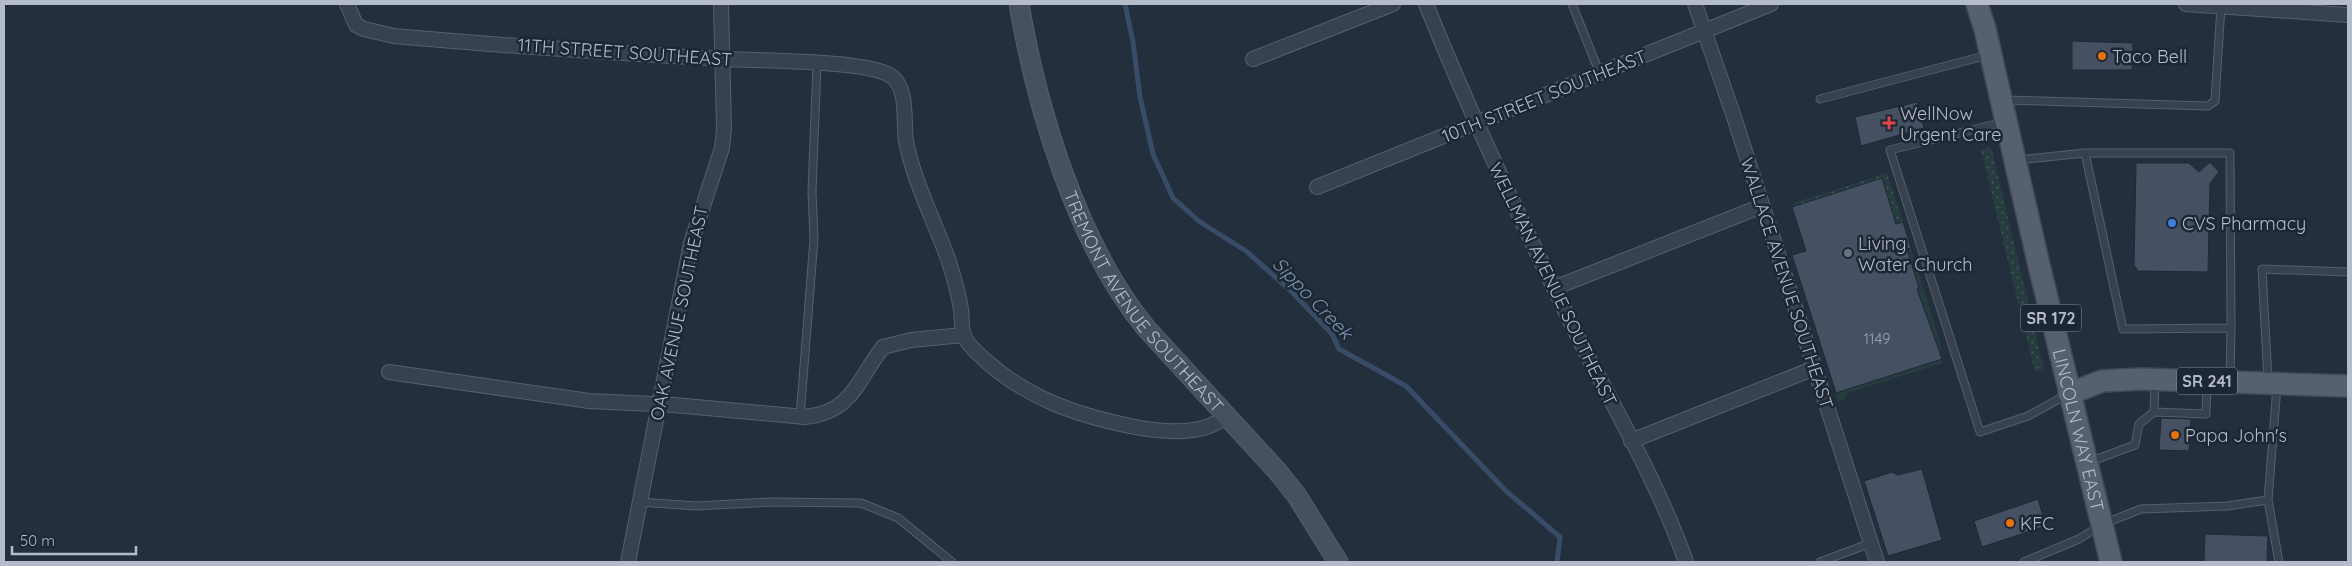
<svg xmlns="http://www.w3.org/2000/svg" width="2352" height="566" font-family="Quicksand,sans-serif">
	<defs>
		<pattern id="grass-dots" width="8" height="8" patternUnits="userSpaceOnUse" patternTransform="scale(1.25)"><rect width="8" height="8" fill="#263c3f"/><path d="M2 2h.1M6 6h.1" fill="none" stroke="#435659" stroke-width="1.8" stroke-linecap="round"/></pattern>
	</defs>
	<rect width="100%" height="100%" fill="#242f3e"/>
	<path fill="url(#grass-dots)" d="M1988 148 1992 150 2044 370 2035 372 1981 150Z
		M1887 173 1903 222 1896 224 1882 178 1792 207 1794 203Z"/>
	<path fill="#263c3f" d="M1911 248 1939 338 1942 351H1940L1917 289 1919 288 1905 250Z
		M1942 359 1943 363 1845 394 1846 399 1838 401 1836 393Z"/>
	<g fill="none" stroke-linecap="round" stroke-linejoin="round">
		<path stroke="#394c67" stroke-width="5" d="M1125 4 1133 42 1140 97 1153 154 1173 198 1200 222 1246 251 1292 292 1332 334 1339 349 1406 386 1506 491 1560 537 1557 562"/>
	</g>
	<path fill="#455162" stroke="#1f2835" d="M2072 41 2133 43 2132 70H2072Z
		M1917 102 1924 128 1861 146 1855 117Z
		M2210 162 2219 172 2210 183 2208 272 2138 271 2134 265 2136 163H2189L2199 172Z
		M1882 178 1896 224 1903 222 1911 248 1907 249 1919 288 1917 289 1942 359 1836 393 1792 255 1806 251 1792 207Z
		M2161 418 2191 419 2189 451 2159 450Z
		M1922 469 1942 540 1888 556 1864 481 1892 472 1898 475Z
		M2038 499 2046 526 1982 547 1974 521Z
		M2205 534 2268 536 2267 562H2204Z"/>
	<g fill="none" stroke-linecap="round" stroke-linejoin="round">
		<g stroke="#565f6c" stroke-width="9">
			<path id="lane" d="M1572 4 1600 74
				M1820 99 1988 55
				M2005 100 2208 106 2215 101 2221 6
				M2004 122 1890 150 1980 432 2028 416 2068 394
				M2085 153H2230L2231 328
				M2018 160 2085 153 2123 329 2231 328 2230 379
				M2268 380 2262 269 2348 272
				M2277 386 2268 500 2279 562
				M2154 412 2206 414 2207 384
				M800 417 814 239 812 191 817 64
				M2089 462 2135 445 2139 424 2154 412 2155 382
				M640 502 696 506 771 502 861 503 898 518 952 562
				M1820 562 1871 543
				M2024 562 2079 539 2103 524 2141 509 2227 506 2268 500"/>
		</g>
		<g stroke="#565f6c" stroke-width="16">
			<path id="street" d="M347 4 356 25 364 29 394 36C505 46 616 53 726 59 759 61 868 60 891 76 909 88 903 122 906 141 913 180 936 224 949 262 954 277 958 293 961 309 962 317 961 328 964 336 968 346 978 353 985 360 1028 399 1079 416 1135 427 1162 432 1205 437 1227 415
				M1426 4C1472 119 1525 230 1580 341 1617 413 1659 485 1686 562
				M1695 4 1734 117 1877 562
				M2186 4 2348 15
				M1253 59 1393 4
				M1317 187 1771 4
				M1554 288 1762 206
				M389 372 589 401 674 405 805 417C853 412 857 380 883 347L911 340 964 335
				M1631 441 1815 368
				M628 562 691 243 722 148 724 129 721 4"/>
		</g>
		<g stroke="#565f6c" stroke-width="21">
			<g id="secondary">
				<path id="s1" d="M1019 4C1037 109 1077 244 1146 328L1278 472 1297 496 1338 562"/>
			</g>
		</g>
		<g stroke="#414a57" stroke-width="24">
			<g id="primary">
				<path id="s2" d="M1977 4 1985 29 2038 261 2111 562"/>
				<path d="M2069 394 2102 381 2141 379 2348 386"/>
			</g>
		</g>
		<use href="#lane" stroke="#38414e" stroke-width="7"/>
		<use href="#street" stroke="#38414e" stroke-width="14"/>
		<use href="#secondary" stroke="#465061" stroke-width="19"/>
		<use href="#primary" stroke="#56606e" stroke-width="21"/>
	</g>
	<g fill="#e8710a" stroke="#1d2633" stroke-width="2">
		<circle cx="2102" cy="56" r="5"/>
		<circle cx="2175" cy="435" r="5"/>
		<circle cx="2010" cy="523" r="5"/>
	</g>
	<path fill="#e0444e" stroke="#1d2633" stroke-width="2" d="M1886.5 115.5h5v5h5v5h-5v5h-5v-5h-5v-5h5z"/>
	<circle fill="#3f7fe0" stroke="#1d2633" stroke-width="2" cx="2172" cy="223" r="5"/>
	<circle fill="#6b7280" stroke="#1d2633" stroke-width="2" cx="1848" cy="253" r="5"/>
	<g text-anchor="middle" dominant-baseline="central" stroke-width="5" stroke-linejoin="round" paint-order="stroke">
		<g font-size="15" fill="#98a1af">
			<text x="1877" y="338">1149</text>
		</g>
		<g fill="#1d2633" stroke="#878f9c" stroke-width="1">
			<rect x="2021" y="304.5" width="60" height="27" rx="4"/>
			<rect x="2177" y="367.5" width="60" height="27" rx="4"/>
		</g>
		<g font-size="16" font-weight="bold" fill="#b4bcc9">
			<text x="2051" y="318">SR 172</text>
			<text x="2207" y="381">SR 241</text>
		</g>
		<g font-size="18" fill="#b4bcc9" stroke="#1d2633">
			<text transform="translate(625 52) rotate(4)">11TH STREET SOUTHEAST</text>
			<text transform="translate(1544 96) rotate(-22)">10TH STREET SOUTHEAST</text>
			<text transform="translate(1787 283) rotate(72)">WALLACE AVENUE SOUTHEAST</text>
			<text transform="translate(1553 284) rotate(64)">WELLMAN AVENUE SOUTHEAST</text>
			<text stroke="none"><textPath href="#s1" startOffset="328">TREMONT AVENUE SOUTHEAST</textPath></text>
			<text transform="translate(679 313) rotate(-78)">OAK AVENUE SOUTHEAST</text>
			<text stroke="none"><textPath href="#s2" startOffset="438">LINCOLN WAY EAST</textPath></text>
		</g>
		<g font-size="18" fill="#b4bcc9" stroke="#1d2633" text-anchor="start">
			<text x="2112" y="56">Taco Bell</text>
			<text x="1900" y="113">WellNow<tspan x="1900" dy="21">Urgent Care</tspan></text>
			<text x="2182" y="223">CVS Pharmacy</text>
			<text x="1858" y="243">Living<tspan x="1858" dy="21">Water Church</tspan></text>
			<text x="2185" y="435">Papa John's</text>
			<text x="2020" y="523">KFC</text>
		</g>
		<g font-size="19" font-style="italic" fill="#7c92b1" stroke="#1d2633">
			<text transform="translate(1313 298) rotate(46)">Sippo Creek</text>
		</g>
	</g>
	<rect width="2352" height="566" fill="none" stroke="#b4bcc9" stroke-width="10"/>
	<path d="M12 546v8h124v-8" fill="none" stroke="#b4bcc9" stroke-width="2.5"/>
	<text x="20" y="546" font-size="15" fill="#b4bcc9" stroke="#1d2633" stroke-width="4" paint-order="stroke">50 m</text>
</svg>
